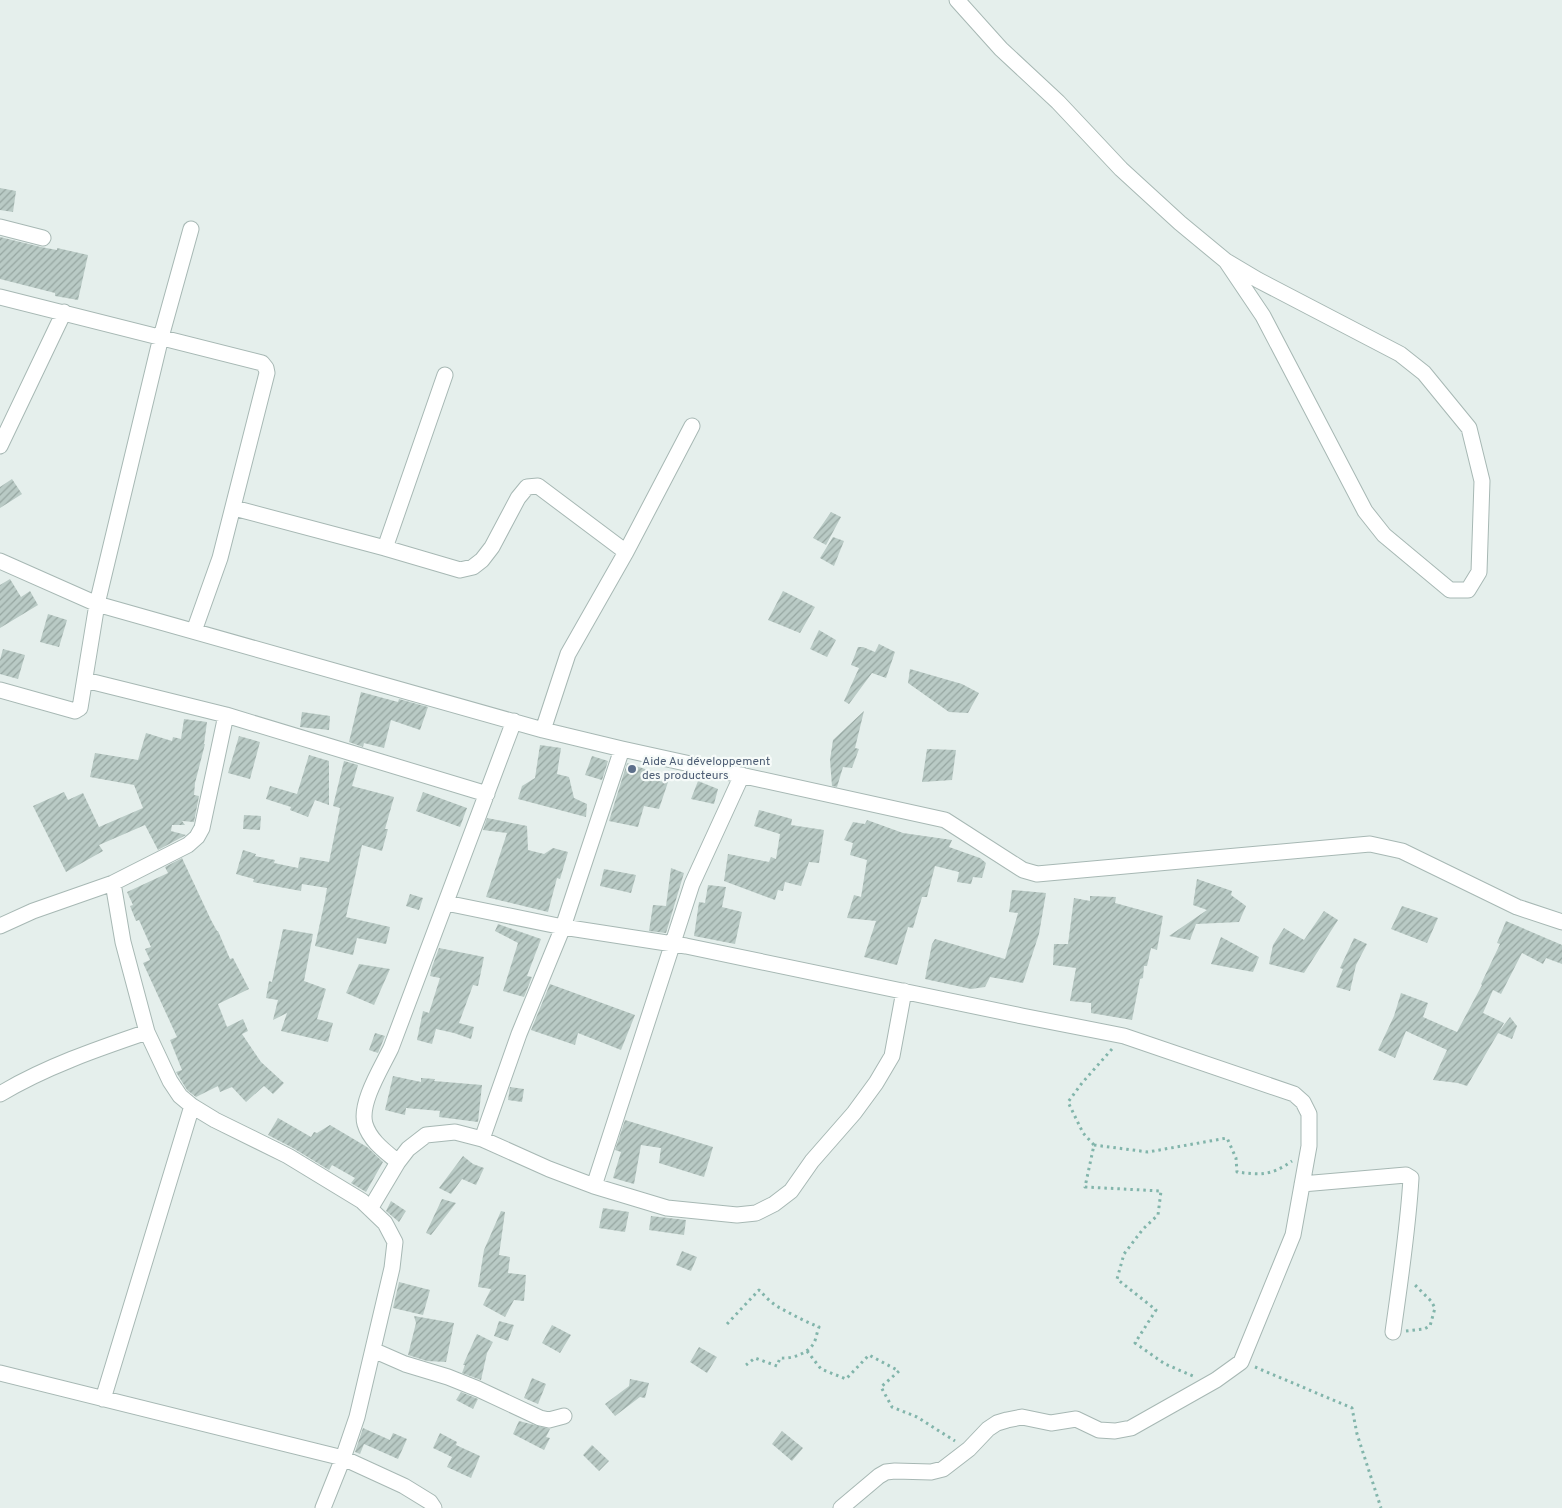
<svg xmlns="http://www.w3.org/2000/svg" width="1562" height="1508" font-family="Overpass,sans-serif">
	<defs>
		<pattern id="building-hatch" width="6" height="6" patternUnits="userSpaceOnUse" patternTransform="scale(1.25)"><rect width="6" height="6" fill="#b9cac5"/><path d="M-1 1l2-2M0 6l6-6M5 7l2-2" fill="none" stroke="#96a6a1"/></pattern>
	</defs>
	<rect width="100%" height="100%" fill="#e5efec"/>
	<path fill="url(#building-hatch)" d="M0 188 16 191 13 212 0 210Z
		M0 237 41 247 57 250V248L88 255 78 300 55 296V293L0 279Z
		M12 479 22 494 0 508V487Z
		M831 512 841 517 826 545 813 538Z
		M833 537 844 541 834 566 820 558Z
		M10 579 21 597 30 591 38 605 0 628V585Z
		M783 591 815 607 800 633 768 620Z
		M48 614 67 620 59 647 40 642Z
		M819 630 836 640 827 657 810 649Z
		M879 644 895 652 886 678 872 673 849 704 844 701 859 668 851 665 858 647H863L875 652Z
		M3 649 25 655 18 679 0 674V660Z
		M910 669 962 684 979 693 968 713 949 712 908 683Z
		M361 692 398 702 399 699 428 707 420 730 391 720 384 748 364 743 363 747 349 742Z
		M864 711 855 748 859 749 852 768 843 767 837 787 832 786 830 760 833 740Z
		M302 712 330 716 329 730 300 727Z
		M184 719 207 722 204 744H205L195 783 194 795 199 796 194 822 182 821 185 825H172L171 831 186 835 158 850 145 825 99 845 103 851 66 872 33 806 64 792 68 800 83 793 99 827 143 808 134 785 90 777 95 753 138 760 146 733 172 741 173 737 181 739Z
		M239 736 260 742 250 779 228 773Z
		M540 745 561 748 557 774 569 777 574 798 587 804 586 817 518 799 522 786 535 778Z
		M927 749 956 750 952 780 922 782Z
		M309 755 329 761V805L315 800 308 817 290 810 291 807 266 799 270 786 297 794Z
		M592 756 608 761 602 780 585 775Z
		M344 761 358 765 352 786 394 797 385 829H388L382 851 362 845 346 917 390 927 386 944 357 938 353 955 315 946 325 900 327 888 302 884 301 891 253 882 254 879 236 874 243 850 256 854 255 856 275 860 274 863 298 868 300 857 329 862 340 808 333 806Z
		M627 763 651 771 648 780 668 782 659 809 644 806 638 827 609 821Z
		M698 781 718 789 714 804 691 799Z
		M423 792 467 808 460 827 416 811Z
		M759 810 792 819 791 825 824 830 819 863 809 862 801 886 785 882 783 891 778 890 775 900 724 881 728 854 769 862 771 857 776 859 780 834 754 826Z
		M244 815 261 816 260 830 243 829Z
		M487 818 527 826 528 850 544 854 553 848 568 852 560 879 557 878 548 912 486 897 507 833 483 830Z
		M867 820 903 833 952 840 949 847 980 858 986 863 982 878 973 877 971 884 957 882 959 872 935 866 927 897H922L913 928 908 927 897 965 864 957 876 921 847 918 854 895 861 897 867 860 850 855 853 843 844 840 853 822 865 824Z
		M182 858 211 920 217 931H218L230 959 233 958 249 989 218 1004 227 1027 243 1019 248 1031 242 1034 261 1062 284 1083 273 1094 264 1086 246 1102 232 1087 220 1092 218 1086 196 1097 187 1090 176 1072 182 1070 170 1040 177 1037 143 963 150 960 145 949 151 947 139 920 136 921 130 906 133 905 127 892 168 873 165 867Z
		M671 868 684 873 666 933 649 931 653 905 666 906Z
		M604 869 636 875 631 893 600 886Z
		M1197 879 1232 891 1231 895 1246 906 1239 922 1196 924 1190 940 1169 936 1207 910 1193 905Z
		M708 885 726 887 722 907 742 912 735 944 694 936 699 902 705 903Z
		M1012 890 1046 893 1039 934 1023 983 990 977 985 987 971 989 925 979 932 944 935 939 1005 959 1018 913 1009 912Z
		M410 894 423 898 419 910 406 906Z
		M1090 896 1116 897 1115 903 1163 916 1157 950 1151 948 1147 966H1144L1143 978 1140 979 1132 1020 1091 1013V1003L1070 1001 1076 968 1053 965 1054 944H1068L1074 898 1090 901Z
		M1402 906 1438 918 1427 943 1391 929Z
		M1324 911 1338 920 1304 973 1269 964 1273 945 1284 928 1304 940Z
		M1506 921 1562 945V964L1546 958 1543 964 1522 953 1501 994 1493 990 1483 1013 1504 1023 1467 1086 1458 1083 1433 1080 1447 1050 1406 1031 1395 1058 1378 1050 1394 1016 1401 993 1428 1003 1423 1017 1457 1032 1482 985 1481 984 1500 944 1497 943Z
		M498 924 541 939 527 976 532 977 524 997 503 991 518 943 495 931Z
		M283 929 313 934 304 981 326 989 317 1019 333 1023 328 1042 281 1031 287 1013 273 1020 278 1000 266 998 269 981 272 982Z
		M1221 937 1259 957 1253 972 1211 964Z
		M1354 938 1367 944 1356 965 1350 991 1336 987 1343 969 1340 968Z
		M439 948 484 957 478 986 473 985 459 1023 474 1027 471 1039 454 1033 436 1029 432 1044 417 1040 423 1011 429 1013 440 978 430 976 432 967Z
		M359 964 390 969 374 1005 346 993Z
		M550 984 635 1015 621 1050 578 1033 575 1045 531 1030Z
		M1510 1017 1517 1026 1512 1039 1498 1033Z
		M375 1033 385 1036 378 1053 369 1050Z
		M393 1076 421 1082V1078L435 1079 434 1081 482 1085 478 1122 439 1117 440 1111 406 1108 405 1115 385 1110Z
		M510 1087 524 1089 522 1102 508 1100Z
		M278 1118 311 1137 314 1132 317 1133 330 1125 367 1147 383 1162 366 1192 351 1183 355 1178 332 1165 329 1170 293 1148 268 1135Z
		M625 1120 713 1147 704 1177 659 1163 661 1148 641 1145 634 1184 613 1178 621 1152 615 1150Z
		M463 1156 473 1164 484 1168 476 1185 462 1179 451 1194 439 1188Z
		M442 1199 456 1203 431 1235 426 1233Z
		M391 1201 406 1211 399 1222 386 1211Z
		M603 1208 629 1212 625 1232 599 1228Z
		M501 1211 505 1212 499 1255 510 1257 508 1273 526 1275 524 1301 514 1300 505 1317 483 1305 491 1289 478 1287 484 1250Z
		M651 1216 686 1220 684 1235 649 1230Z
		M682 1251 697 1257 691 1271 676 1265Z
		M399 1282 430 1290 423 1315 393 1308Z
		M414 1316 454 1323 446 1362 427 1361 408 1355 416 1323Z
		M499 1321 514 1325 508 1341 494 1336Z
		M552 1325 571 1335 560 1353 542 1343Z
		M477 1334 493 1342 487 1353 481 1380 462 1373 465 1365H463Z
		M699 1347 717 1357 707 1373 690 1362Z
		M532 1378 546 1384 538 1404 524 1398Z
		M630 1379 649 1383 645 1398 640 1397 615 1416 605 1404 629 1386Z
		M461 1392 478 1399 473 1409 456 1400Z
		M519 1421 550 1429 546 1437 550 1438 544 1450 513 1434Z
		M363 1428 390 1440 393 1433 407 1439 398 1459 364 1444 360 1454 355 1452Z
		M782 1431 803 1448 792 1461 772 1444Z
		M440 1433 457 1442 456 1445 480 1456 471 1478 447 1467 452 1457 433 1448Z
		M592 1445 609 1461 599 1471 583 1455Z"/>
	<g fill="none" stroke-linecap="round" stroke-linejoin="round">
		<g stroke="#a7b8b4" stroke-width="17">
			<path id="minor" d="M957 0 1001 49 1058 102 1121 169 1180 223 1226 261 1258 280 1400 354 1424 373 1469 428 1482 481 1479 572 1468 590H1450L1384 535 1365 511 1263 316 1226 261
				M0 227 43 238
				M0 297 262 363 266 368 267 373 220 558 194 631
				M0 446 64 312
				M234 508 385 548 460 570 473 567 482 560 492 547 518 498 527 487 538 486 626 552
				M385 548 445 375
				M0 561 97 604 543 730 622 749 945 820 1023 870 1037 874 1370 844 1402 851 1517 907 1562 922
				M85 680 226 715 487 794
				M0 690 75 711 80 708 97 604 161 337 191 229
				M543 730 568 654 626 552 692 426
				M113 883 123 942 147 1032 170 1081 180 1096 192 1106 215 1120 288 1156 362 1201 385 1223 395 1242 392 1268 357 1417 343 1458 323 1508
				M446 903 563 927 686 946 1022 1016 1124 1036 1294 1094 1303 1102 1309 1114V1146L1293 1235 1241 1362 1216 1380 1131 1428 1115 1431 1099 1430 1076 1419 1051 1423 1022 1417 1007 1420 997 1423 988 1429 969 1449 943 1469 931 1472 895 1471 886 1472 879 1476 841 1508
				M0 926 33 911 113 883 188 845 197 837 202 828 226 715
				M0 1094C45 1067 97 1049 147 1032
				M482 1139 519 1034 563 927 622 749
				M398 1162C386 1152 370 1141 365 1124 359 1103 382 1067 391 1048L514 721
				M1302 1184 1406 1175 1411 1178C1408 1230 1400 1281 1393 1332
				M594 1186 692 884 742 775
				M370 1209 398 1162 408 1149 426 1135 455 1132 482 1139 549 1169 594 1186 667 1208 737 1215 756 1213 774 1204 791 1191 812 1161 854 1113 876 1083 892 1056 904 991
				M373 1350 405 1364 448 1377 478 1389 540 1418 549 1420 564 1416
				M0 1373 343 1458 404 1486 430 1502 434 1508
				M103 1399 192 1106"/>
		</g>
		<path stroke="#82b5ab" stroke-width="3" stroke-dasharray="2.5 4" stroke-linecap="butt" d="M1112 1049 1082 1083 1068 1102 1083 1133 1094 1145 1085 1187 1161 1191 1158 1215 1143 1229 1124 1254 1117 1279 1156 1310 1135 1343 1165 1364 1193 1376
			M1094 1145 1148 1152 1227 1138 1236 1158 1237 1172C1261 1175 1271 1176 1292 1161
			M727 1324 759 1290C765 1296 772 1304 780 1308 793 1315 806 1322 819 1327 817 1332 816 1339 814 1343 807 1354 792 1359 780 1358L777 1366 755 1358 746 1365
			M1406 1331 1424 1329 1430 1326 1435 1308 1431 1301 1415 1285
			M807 1351 821 1369 846 1379 869 1355 899 1371 881 1387 892 1407 917 1417 955 1441
			M1255 1367 1352 1408 1357 1434 1381 1508"/>
		<use href="#minor" stroke="#fff" stroke-width="15"/>
	</g>
	<circle fill="#5c6f8a" stroke="#f6fbf9" stroke-width="2" cx="632" cy="769" r="5"/>
	<g text-anchor="middle" dominant-baseline="central" stroke-width="4.5" stroke-linejoin="round" paint-order="stroke">
		<g font-size="12" fill="#4e5e75" stroke="#f6fbf9" text-anchor="start">
			<text x="642" y="762">Aide Au développement<tspan x="642" dy="14">des producteurs</tspan></text>
		</g>
	</g>
</svg>
